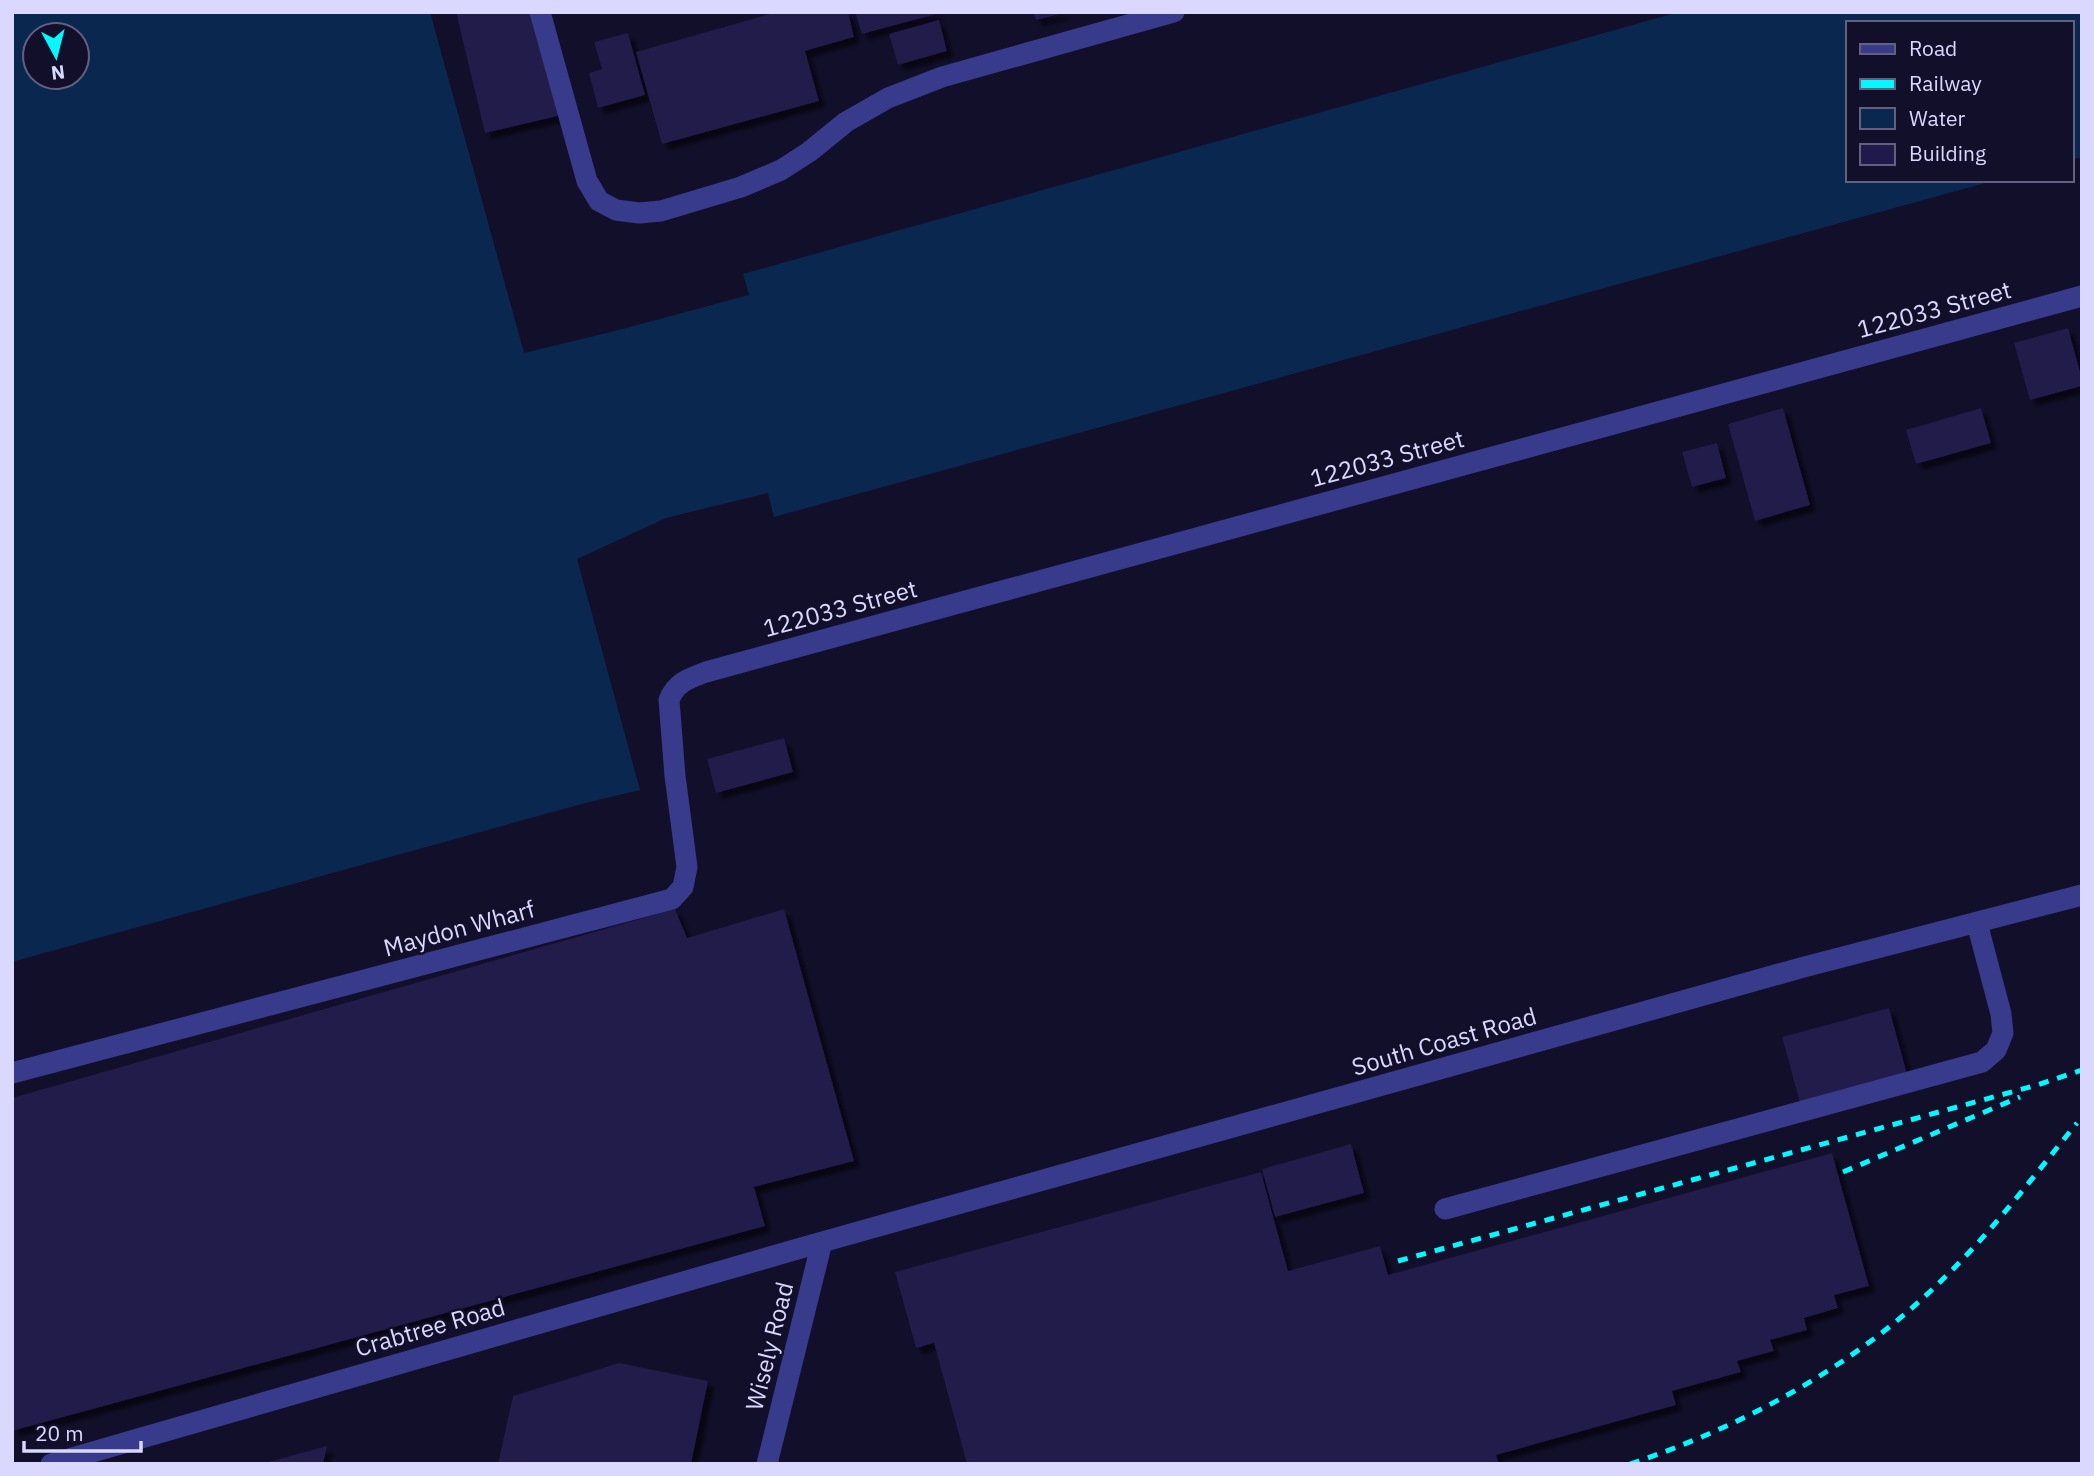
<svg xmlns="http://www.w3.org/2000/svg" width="2094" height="1476" font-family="'IBM Plex Sans',sans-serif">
	<defs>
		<filter id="shadow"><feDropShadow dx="6" dy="6" stdDeviation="2" flood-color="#0009"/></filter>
	</defs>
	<rect width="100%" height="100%" fill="#120f2a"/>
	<path fill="#0a284f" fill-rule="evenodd" d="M12 12H430L524 353 615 331 749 295 743 274 1679 12H2082V157L2071 160V23H1847V180H1996L774 517 768 493 666 518 577 559 640 790 585 803 12 962ZM35 35H77V77H35Z"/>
	<path fill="#201a4c" filter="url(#shadow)" d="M456 12H533L558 116 485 133Z
		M776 12H848L854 37 805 51 819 101 662 144 636 52Z
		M855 12H940V13L862 34Z
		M1033 12H1064V13L1036 20Z
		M939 20 947 51 898 65 889 34Z
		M628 33 645 95 598 108 589 73 602 69 594 42Z
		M2068 328 2082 379V386L2030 400 2014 343Z
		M1783 408 1810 505 1755 521 1728 424Z
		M1981 408 1991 443 1916 464 1906 430Z
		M1717 443 1726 478 1692 487 1682 452Z
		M784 738 793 772 716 793 707 759Z
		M675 909 687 938 784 909 854 1161 754 1187 765 1226 12 1431V1098Z
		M1889 1008 1907 1074 1800 1103 1782 1037Z
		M1351 1144 1364 1193 1275 1217 1262 1169Z
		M1832 1153 1869 1286 1834 1295 1838 1308 1804 1318 1807 1330 1770 1340 1774 1351 1737 1361 1741 1372 1672 1391 1676 1405 1496 1455 1499 1464H967L934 1343 916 1348 895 1272 1261 1172 1288 1271 1380 1246 1388 1275Z
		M619 1363 708 1381 691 1464H498L513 1396Z
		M327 1446 323 1464H266L265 1463Z"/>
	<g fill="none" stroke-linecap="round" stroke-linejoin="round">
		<path stroke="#383b8c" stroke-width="21" d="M540 12 587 181 599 201 616 210 639 213 661 211 741 187 781 170 809 152 846 122 888 98 942 77 1174 12
			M12 1073 672 899 683 887 687 867 675 776 669 700C676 682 690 678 706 672L2082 296
			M1445 1209 1982 1062 1996 1050 2003 1033 2001 1014 1977 923
			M51 1464 822 1242 1804 967 2082 895
			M767 1464 822 1242"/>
		<path stroke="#04f8ff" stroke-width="5" stroke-dasharray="10 9" stroke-linecap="butt" d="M1843 1172 2020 1097
			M1398 1261 2037 1085 2082 1070
			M1630 1464C1744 1426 1855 1366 1941 1281 1991 1233 2033 1177 2077 1123"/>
	</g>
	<g text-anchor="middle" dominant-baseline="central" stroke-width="5" stroke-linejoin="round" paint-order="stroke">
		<g font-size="24" fill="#dad8ff" stroke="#120f2a">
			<text transform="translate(1934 309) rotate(-15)">122033 Street</text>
			<text transform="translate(1387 458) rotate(-15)">122033 Street</text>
			<text transform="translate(840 608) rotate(-15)">122033 Street</text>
			<text transform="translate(459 928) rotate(-15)">Maydon Wharf</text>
			<text transform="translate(1444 1041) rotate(-16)">South Coast Road</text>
			<text transform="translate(430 1327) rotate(-16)">Crabtree Road</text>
			<text transform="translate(769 1346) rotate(-76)">Wisely Road</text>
		</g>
	</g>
	<rect width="2094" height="1476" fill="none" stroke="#dad8ff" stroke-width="28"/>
	<rect x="1846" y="21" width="228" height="161" fill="#120f2a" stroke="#625f7f" stroke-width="2"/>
	<rect x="1860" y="44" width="35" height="10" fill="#383b8c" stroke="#625f7f" stroke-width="2"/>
	<text x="1909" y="56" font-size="21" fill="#dad8ff">Road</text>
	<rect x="1860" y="79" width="35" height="10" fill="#04f8ff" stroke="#625f7f" stroke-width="2"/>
	<text x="1909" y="91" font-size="21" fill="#dad8ff">Railway</text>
	<rect x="1860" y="108" width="35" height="21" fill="#0a284f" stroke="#625f7f" stroke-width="2"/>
	<text x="1909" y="126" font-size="21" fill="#dad8ff">Water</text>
	<rect x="1860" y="144" width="35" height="21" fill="#201a4c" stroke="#625f7f" stroke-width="2"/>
	<text x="1909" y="161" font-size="21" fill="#dad8ff">Building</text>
	<g transform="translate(56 56) rotate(173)"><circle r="33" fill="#120f2a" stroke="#625f7f" stroke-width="2"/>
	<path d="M0-5L12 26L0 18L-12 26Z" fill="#04f8ff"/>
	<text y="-10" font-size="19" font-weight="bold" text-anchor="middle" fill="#dad8ff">N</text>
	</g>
	<path d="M24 1441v10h117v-10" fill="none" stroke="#dad8ff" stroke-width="3.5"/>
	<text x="35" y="1441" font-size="21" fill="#dad8ff" stroke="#120f2a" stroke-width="5" paint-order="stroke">20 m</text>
</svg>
